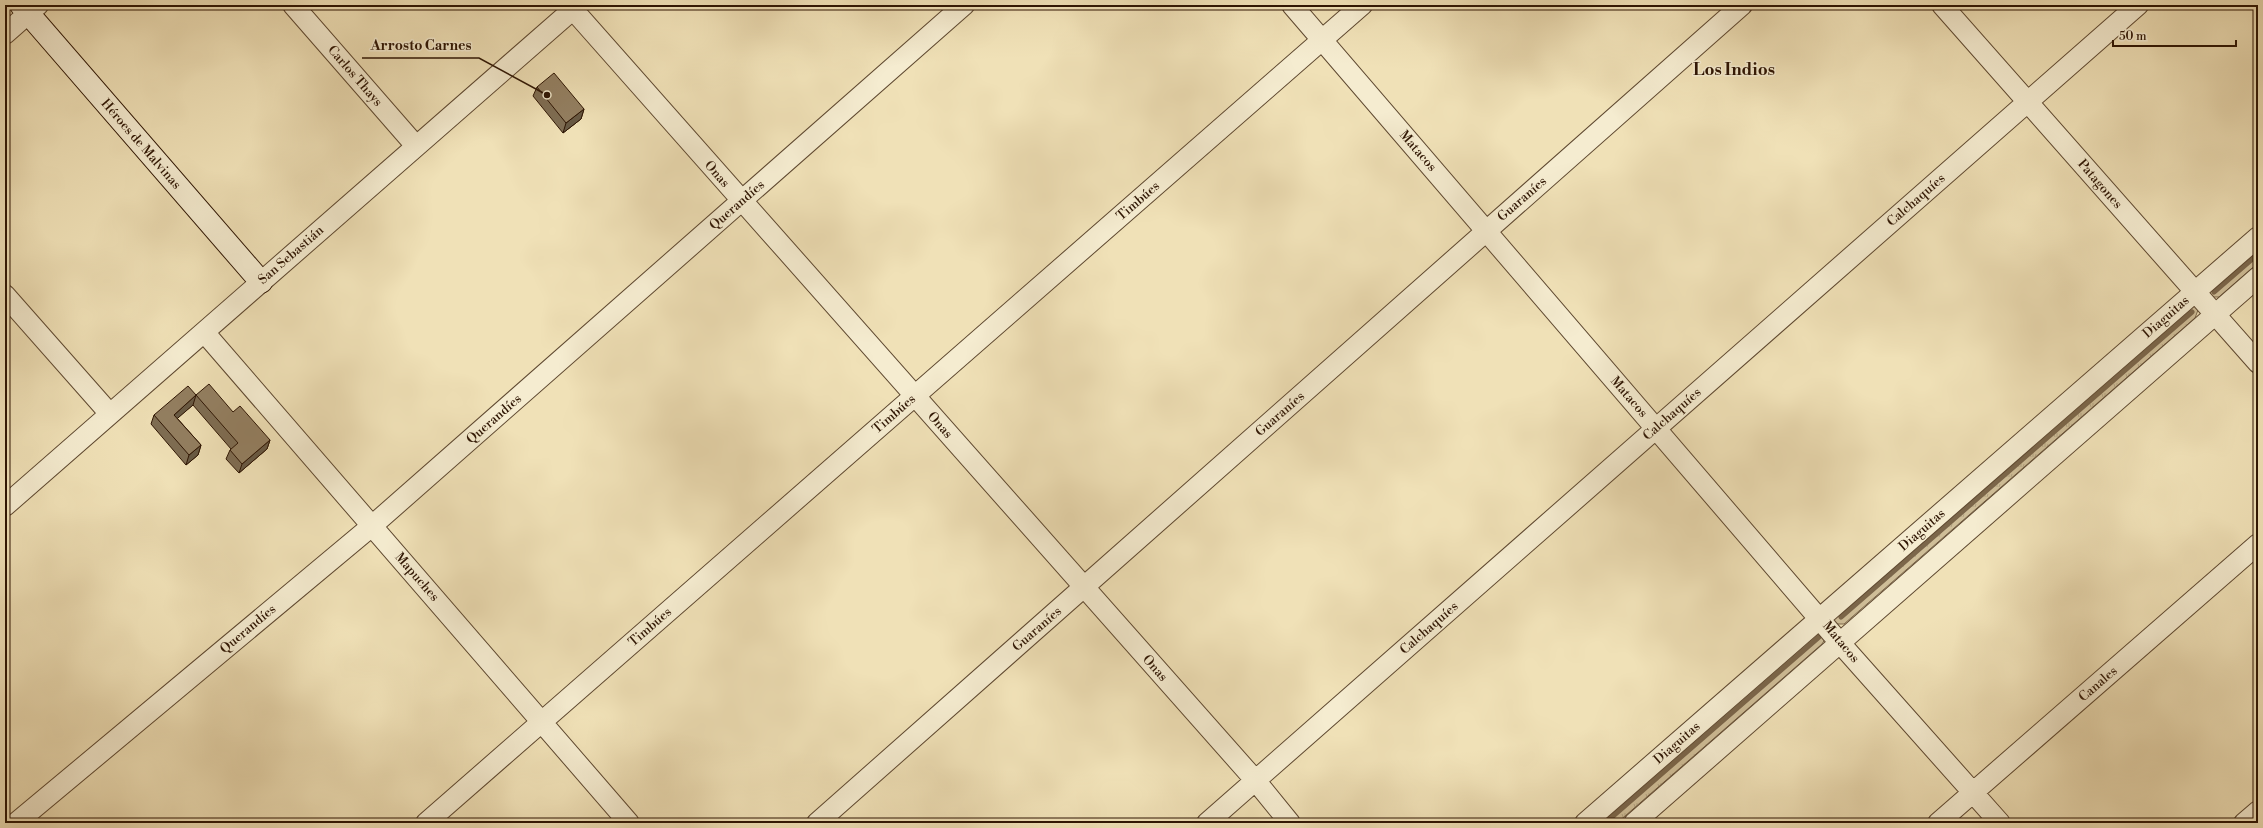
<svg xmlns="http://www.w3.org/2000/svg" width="2263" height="828" font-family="'Libre Bodoni',serif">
	<defs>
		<pattern id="grass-tufts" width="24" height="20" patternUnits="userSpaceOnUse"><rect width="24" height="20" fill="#cfbe98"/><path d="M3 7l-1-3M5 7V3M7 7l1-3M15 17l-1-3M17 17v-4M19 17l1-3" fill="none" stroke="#b2a281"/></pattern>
	</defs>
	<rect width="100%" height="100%" fill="#f0e1b7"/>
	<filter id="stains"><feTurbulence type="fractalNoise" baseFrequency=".005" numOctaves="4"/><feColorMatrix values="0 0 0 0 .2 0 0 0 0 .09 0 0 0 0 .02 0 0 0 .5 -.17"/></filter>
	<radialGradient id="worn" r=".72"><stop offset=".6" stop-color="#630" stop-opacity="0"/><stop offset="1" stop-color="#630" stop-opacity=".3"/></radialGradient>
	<path fill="url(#grass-tufts)" stroke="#7e6a4e" d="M2258 244V263L2219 297H2212L2209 294 2210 285Z
		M2193 305 2198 310 2195 318 1844 624H1837L1833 621 1834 612Z
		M1816 630 1825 639 1822 644 1617 823H1592Z"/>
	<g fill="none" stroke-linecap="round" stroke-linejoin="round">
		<path stroke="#7b664a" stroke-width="5" d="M2214 292 2258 254
			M1841 617 2192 312
			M1605 823 1819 637"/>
		<g stroke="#5e4830" stroke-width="22">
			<path id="street" d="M293 5 416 146
				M569 5 1255 780 1290 823
				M1292 5 1840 643 2000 823
				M1942 5 2258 363
				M5 34 38 5
				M5 295 110 414
				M204 332 629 823
				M5 506 578 5
				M16 823 373 525 964 5
				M426 823 1362 5
				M817 823 1742 5
				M1207 823 2138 5
				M1585 823 2258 237
				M1634 823 2258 277
				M1938 823 2258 544
				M2244 823 2258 811"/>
		</g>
		<g stroke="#2e1503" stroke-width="24">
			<path id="secondary" d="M21 5 261 282"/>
		</g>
		<use href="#street" stroke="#f5ecd0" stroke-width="20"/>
		<use href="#secondary" stroke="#f5ecd0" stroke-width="22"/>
	</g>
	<path fill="#7e6d53" stroke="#2e1503" d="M537 87 584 109 581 119 563 133 533 96Z
		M196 395 233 412 270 440 267 449 239 473 226 459 230 450 231 449 193 405 177 418 201 445 198 455 186 465 151 424 154 415Z"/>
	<path fill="#675944" stroke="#2e1503" d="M584 109 581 119 563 133 566 123Z
		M196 395 193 405 171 424 174 415Z
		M270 440 267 449 239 473 242 464Z
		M201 445 198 455 186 465 189 455Z"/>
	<path fill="#937f61" stroke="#2e1503" d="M554 73 584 109 566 123 537 87Z
		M209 384 233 412 240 406 270 440 242 464 230 450 238 443 196 395Z
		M188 386 196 395 174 415 201 445 189 455 154 415Z"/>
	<g text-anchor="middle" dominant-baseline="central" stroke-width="3" stroke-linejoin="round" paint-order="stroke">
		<g font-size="13" fill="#2e1503" stroke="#f5ecd0">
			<text transform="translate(355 76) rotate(49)">Carlos Thays</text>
			<text transform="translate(141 144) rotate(49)">Héroes de Malvinas</text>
			<text transform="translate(1418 151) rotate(49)">Matacos</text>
			<text transform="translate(717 174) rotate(49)">Onas</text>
			<text transform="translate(2100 184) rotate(49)">Patagones</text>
			<text transform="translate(1522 199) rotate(-41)">Guaraníes</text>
			<text transform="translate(1916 200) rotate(-41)">Calchaquíes</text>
			<text transform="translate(1138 201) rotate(-41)">Timbúes</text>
			<text transform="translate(737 205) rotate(-41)">Querandíes</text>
			<text transform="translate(291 255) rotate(-41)">San Sebastián</text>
			<text transform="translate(2166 317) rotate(-41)">Diaguitas</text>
			<text transform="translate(1629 397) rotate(49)">Matacos</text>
			<text transform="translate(894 414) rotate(-41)">Timbúes</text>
			<text transform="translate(1280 414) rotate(-41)">Guaraníes</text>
			<text transform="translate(1672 414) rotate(-41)">Calchaquíes</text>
			<text transform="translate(494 419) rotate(-41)">Querandíes</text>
			<text transform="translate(940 425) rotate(48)">Onas</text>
			<text transform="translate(1922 530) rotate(-41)">Diaguitas</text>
			<text transform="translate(417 577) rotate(49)">Mapuches</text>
			<text transform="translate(650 627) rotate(-41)">Timbúes</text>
			<text transform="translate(1429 628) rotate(-41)">Calchaquíes</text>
			<text transform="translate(248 629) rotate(-40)">Querandíes</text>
			<text transform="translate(1037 629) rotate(-41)">Guaraníes</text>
			<text transform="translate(1841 642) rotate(50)">Matacos</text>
			<text transform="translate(1155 668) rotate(48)">Onas</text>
			<text transform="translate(2098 684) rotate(-41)">Canales</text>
			<text transform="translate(1677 743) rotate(-41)">Diaguitas</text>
		</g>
		<g font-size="17" font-weight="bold" fill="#2e1503" stroke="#f5ecd0">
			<text x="1734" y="70">Los Indios</text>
		</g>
	</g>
	<path fill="none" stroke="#2e1503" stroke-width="1.5" d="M547 95L479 58H362"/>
	<circle fill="#2e1503" stroke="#f5ecd0" stroke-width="1.5" cx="547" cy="95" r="4"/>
	<g font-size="14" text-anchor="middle" font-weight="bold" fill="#2e1503" stroke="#f5ecd0" stroke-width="3" stroke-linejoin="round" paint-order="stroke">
		<text x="421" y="50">Arrosto Carnes</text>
	</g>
	<rect width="2263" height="828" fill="none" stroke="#f0e1b7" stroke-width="20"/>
	<rect x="6" y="6" width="2251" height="816" fill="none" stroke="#2e1503" stroke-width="2"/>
	<rect x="10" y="10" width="2243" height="808" fill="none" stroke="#2e1503"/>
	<path d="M2113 40v6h123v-6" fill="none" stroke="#2e1503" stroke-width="2"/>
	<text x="2119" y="40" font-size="12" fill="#2e1503" stroke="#f5ecd0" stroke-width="3" paint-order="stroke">50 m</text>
	<rect width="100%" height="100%" filter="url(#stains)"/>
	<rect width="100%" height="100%" fill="url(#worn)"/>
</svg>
